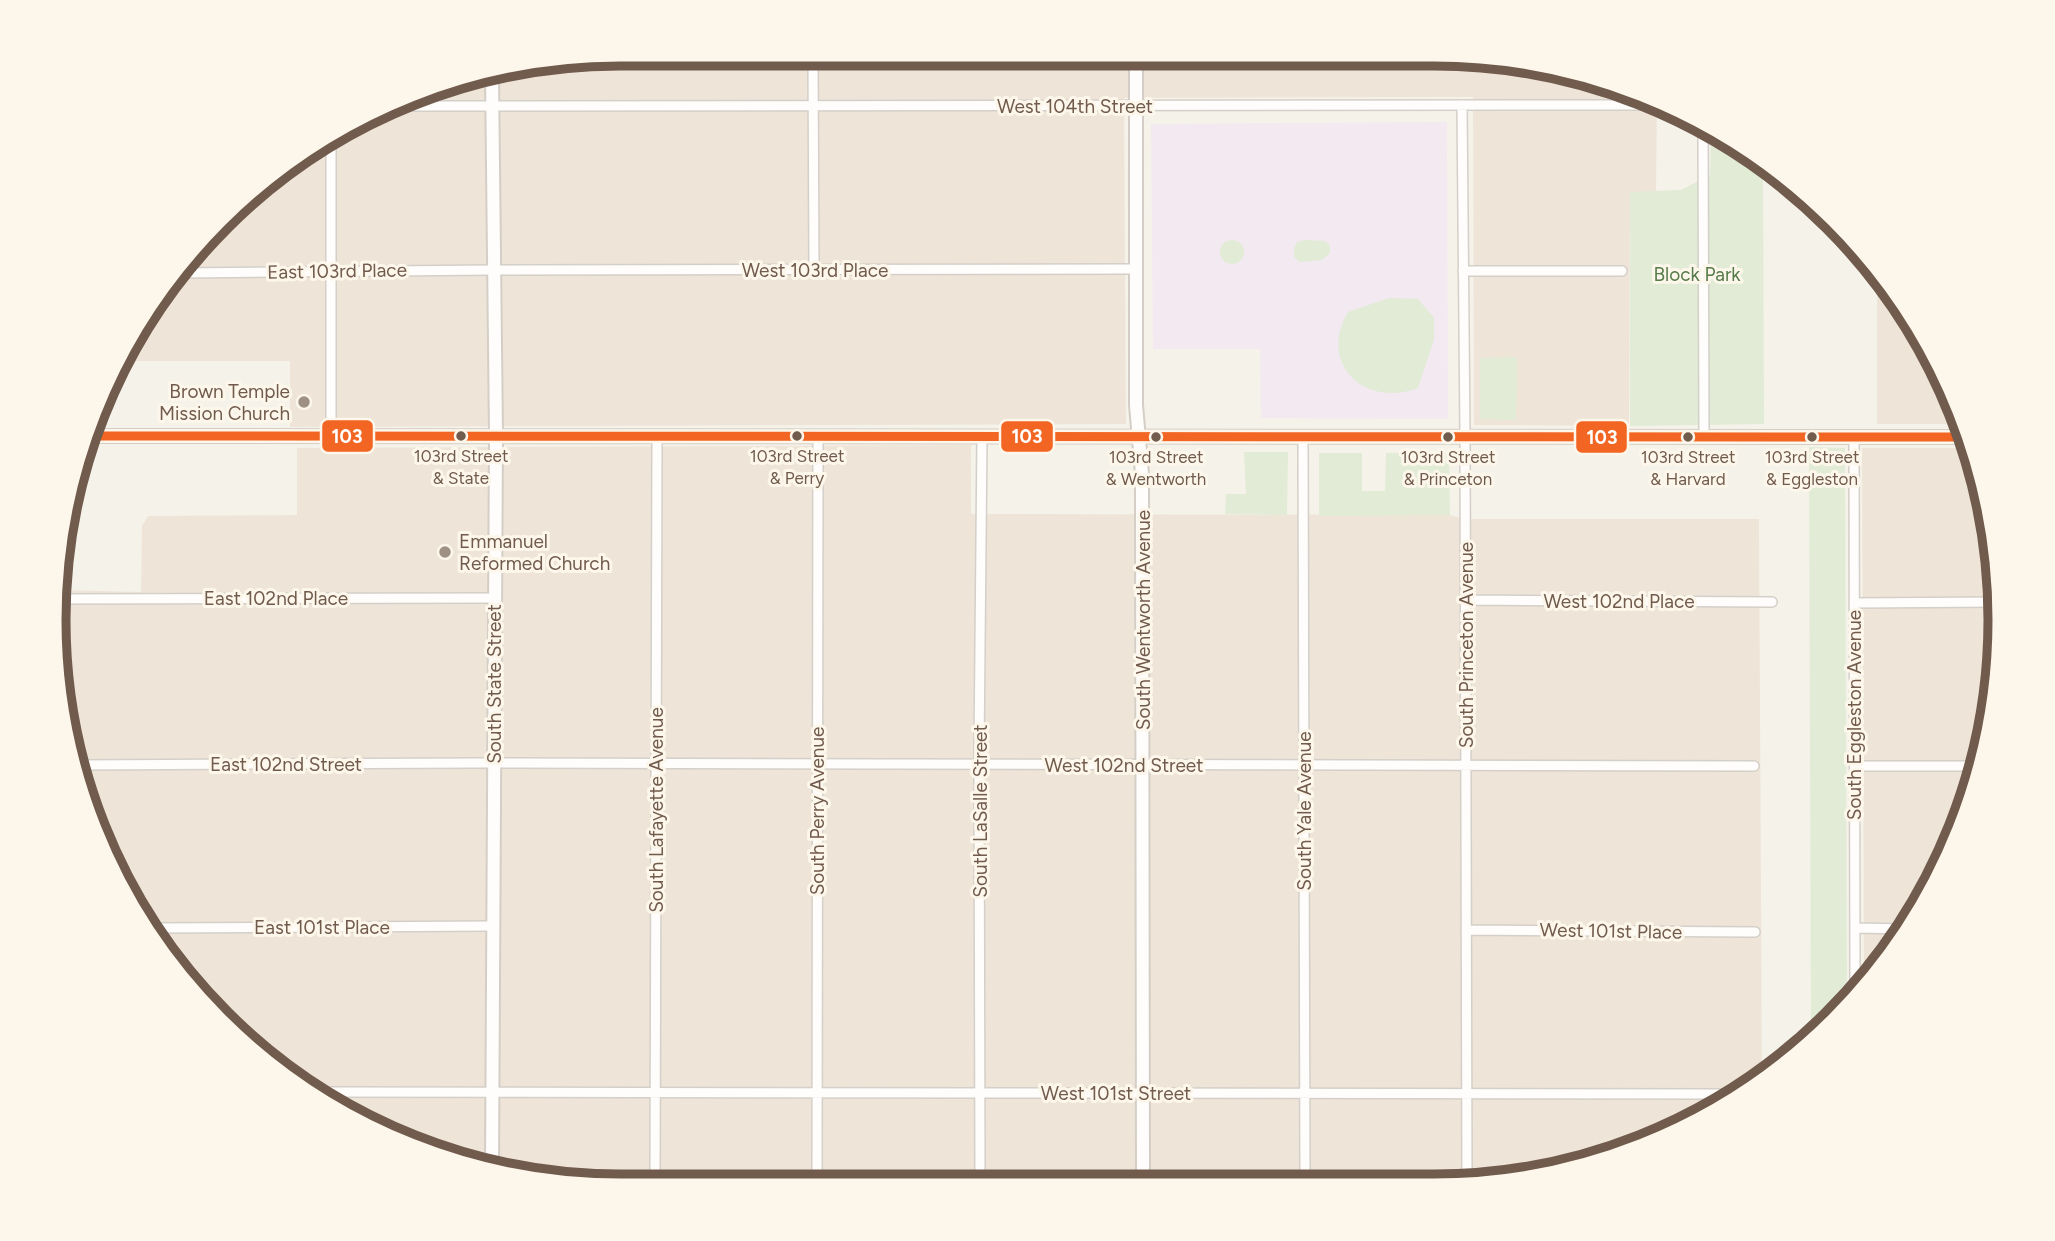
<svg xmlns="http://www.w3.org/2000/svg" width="2055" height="1241" font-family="Figtree,sans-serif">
	<rect width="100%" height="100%" fill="#f5f2ea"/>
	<path fill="#eee5d8" d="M621 54 1472 55 1617 84 1633 92V95H1639L1657 104 1656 192 1630 193 1629 426 1474 425 1473 97 1124 98 1126 424 290 427V361H135L137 332 150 306 276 171 439 84Z
		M1877 277H1882L1906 306 1958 404 1964 424H1877Z
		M971 445V514L1450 515 1465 519H1759L1762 1079 1717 1111 1581 1167 1472 1186H583L438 1157 306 1091 171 965 84 803 54 621 59 590 141 592 142 526 148 516 297 515V448Z
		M1862 448H1971L1990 510 2001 621 1990 731 1957 838 1905 935 1864 983Z"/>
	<path fill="#f2e9f1" d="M1447 122 1448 419 1261 418 1260 349H1153L1151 124Z"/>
	<path fill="#e1ebd6" d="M1711 131 1749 150 1763 161 1764 424 1630 426V192L1681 190 1710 175Z
		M1220 252a12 12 0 1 1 24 0a12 12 0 1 1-24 0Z
		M1305 240 1325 241 1330 246V253L1322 260 1300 262 1294 257V249L1297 242Z
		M1389 298 1418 299 1434 318V340L1418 388C1366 408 1317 365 1348 312Z
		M1517 357 1516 420 1480 419V358Z
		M1809 447 1845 448 1847 1002 1811 1042Z
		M1244 452H1288L1287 515 1225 514 1226 494H1246Z
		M1319 453H1362V491H1385L1386 453H1449L1450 515 1319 516Z"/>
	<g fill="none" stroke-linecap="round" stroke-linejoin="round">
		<g stroke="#d4cfc8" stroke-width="12">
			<path id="street" d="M813 55 814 271
				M1462 105 1465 437 1467 1186
				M398 106 1658 105
				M1703 127 1704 437
				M1463 271H1622
				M180 273 494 270 1136 269
				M331 435V141
				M1303 436 1305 1186
				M1854 437 1855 992
				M58 599 494 598
				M1466 600 1772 602
				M1854 603 1999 602
				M78 765 478 763 1754 766
				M1855 766H1979
				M152 928 492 926
				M1855 928 1909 929
				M1466 930 1755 932
				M308 1092 1741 1094
				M655 1186 657 435
				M817 1186 818 436
				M980 1186 979 751 982 436"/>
		</g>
		<g stroke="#d4cec6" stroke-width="16">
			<path id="secondary" d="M1136 55V405L1142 474 1143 1186
				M86 436 1968 437
				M492 1167 496 435 492 75"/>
		</g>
		<use href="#street" stroke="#fefdfc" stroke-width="9"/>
		<use href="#secondary" stroke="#fefdfc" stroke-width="12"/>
		<g stroke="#fdf7eb" stroke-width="14">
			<path id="bus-1" d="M86 436 1968 437"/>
		</g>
		<use href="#bus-1" stroke="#f26522" stroke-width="9"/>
	</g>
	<g fill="#9f9084" stroke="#fdf7eb" stroke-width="2.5">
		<circle cx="304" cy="402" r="7"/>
		<circle cx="445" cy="552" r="7"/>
	</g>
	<g fill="#715b4d" stroke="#fdf7eb" stroke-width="2.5">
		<circle cx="461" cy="436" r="6"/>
		<circle cx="797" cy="436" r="6"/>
		<circle cx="1156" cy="437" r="6"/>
		<circle cx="1448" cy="437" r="6"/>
		<circle cx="1688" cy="437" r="6"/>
		<circle cx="1812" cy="437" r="6"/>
	</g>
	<g text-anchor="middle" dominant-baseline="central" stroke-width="6" stroke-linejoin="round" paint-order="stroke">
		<g font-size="17" fill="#715b4d" stroke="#fdf7eb">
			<text x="461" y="456">103rd Street<tspan x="461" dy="22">&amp; State</tspan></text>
			<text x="797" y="456">103rd Street<tspan x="797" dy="22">&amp; Perry</tspan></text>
			<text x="1156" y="457">103rd Street<tspan x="1156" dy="22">&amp; Wentworth</tspan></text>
			<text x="1448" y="457">103rd Street<tspan x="1448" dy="22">&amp; Princeton</tspan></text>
			<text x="1688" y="457">103rd Street<tspan x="1688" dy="22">&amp; Harvard</tspan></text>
			<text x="1812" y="457">103rd Street<tspan x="1812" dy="22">&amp; Eggleston</tspan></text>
		</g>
		<g font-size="19" fill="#715b4d" stroke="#fdf7eb">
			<text x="1075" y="106">West 104th Street</text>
			<text x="815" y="270">West 103rd Place</text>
			<text transform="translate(337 271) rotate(-1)">East 103rd Place</text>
			<text x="276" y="598">East 102nd Place</text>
			<text x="1619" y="601">West 102nd Place</text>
			<text transform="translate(1143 620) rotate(-90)">South Wentworth Avenue</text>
			<text transform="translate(1466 645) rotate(-90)">South Princeton Avenue</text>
			<text transform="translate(494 684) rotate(-90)">South State Street</text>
			<text transform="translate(1854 715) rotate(-90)">South Eggleston Avenue</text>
			<text x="286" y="764">East 102nd Street</text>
			<text x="1124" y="765">West 102nd Street</text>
			<text transform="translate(656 810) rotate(-90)">South Lafayette Avenue</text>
			<text transform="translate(817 811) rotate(-90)">South Perry Avenue</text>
			<text transform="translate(980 811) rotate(-90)">South LaSalle Street</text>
			<text transform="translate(1304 811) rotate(-90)">South Yale Avenue</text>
			<text x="322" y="927">East 101st Place</text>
			<text transform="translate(1611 931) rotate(1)">West 101st Place</text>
			<text x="1116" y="1093">West 101st Street</text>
		</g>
		<g font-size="19" fill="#557b49" stroke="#fdf7eb">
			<text x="1697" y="274">Block Park</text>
		</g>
		<g font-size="19" fill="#715b4d" stroke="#fdf7eb" text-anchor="end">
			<text x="290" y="391">Brown Temple<tspan x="290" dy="22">Mission Church</tspan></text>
			<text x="459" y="541" text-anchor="start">Emmanuel<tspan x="459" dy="22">Reformed Church</tspan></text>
		</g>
	</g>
	<path d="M0 0H2055V1241H0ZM620 66H1434A554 554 0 0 1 1988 620V620A554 554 0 0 1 1434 1174H620A554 554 0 0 1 66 620V620A554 554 0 0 1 620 66Z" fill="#fdf7eb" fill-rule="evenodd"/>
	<path fill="none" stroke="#715b4d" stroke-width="9" d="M620 66H1434A554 554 0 0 1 1988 620V620A554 554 0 0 1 1434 1174H620A554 554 0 0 1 66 620V620A554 554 0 0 1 620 66Z"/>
	<g stroke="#fdf7eb" stroke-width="2.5">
		<rect x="321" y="419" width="53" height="34" rx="7" fill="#f26522"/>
		<rect x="1000" y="420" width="54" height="33" rx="7" fill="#f26522"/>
		<rect x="1575" y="420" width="53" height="34" rx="7" fill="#f26522"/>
	</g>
	<g font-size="19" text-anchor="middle" font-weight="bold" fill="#fff">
		<text x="347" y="443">103</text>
		<text x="1027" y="443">103</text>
		<text x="1602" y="444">103</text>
	</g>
</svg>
